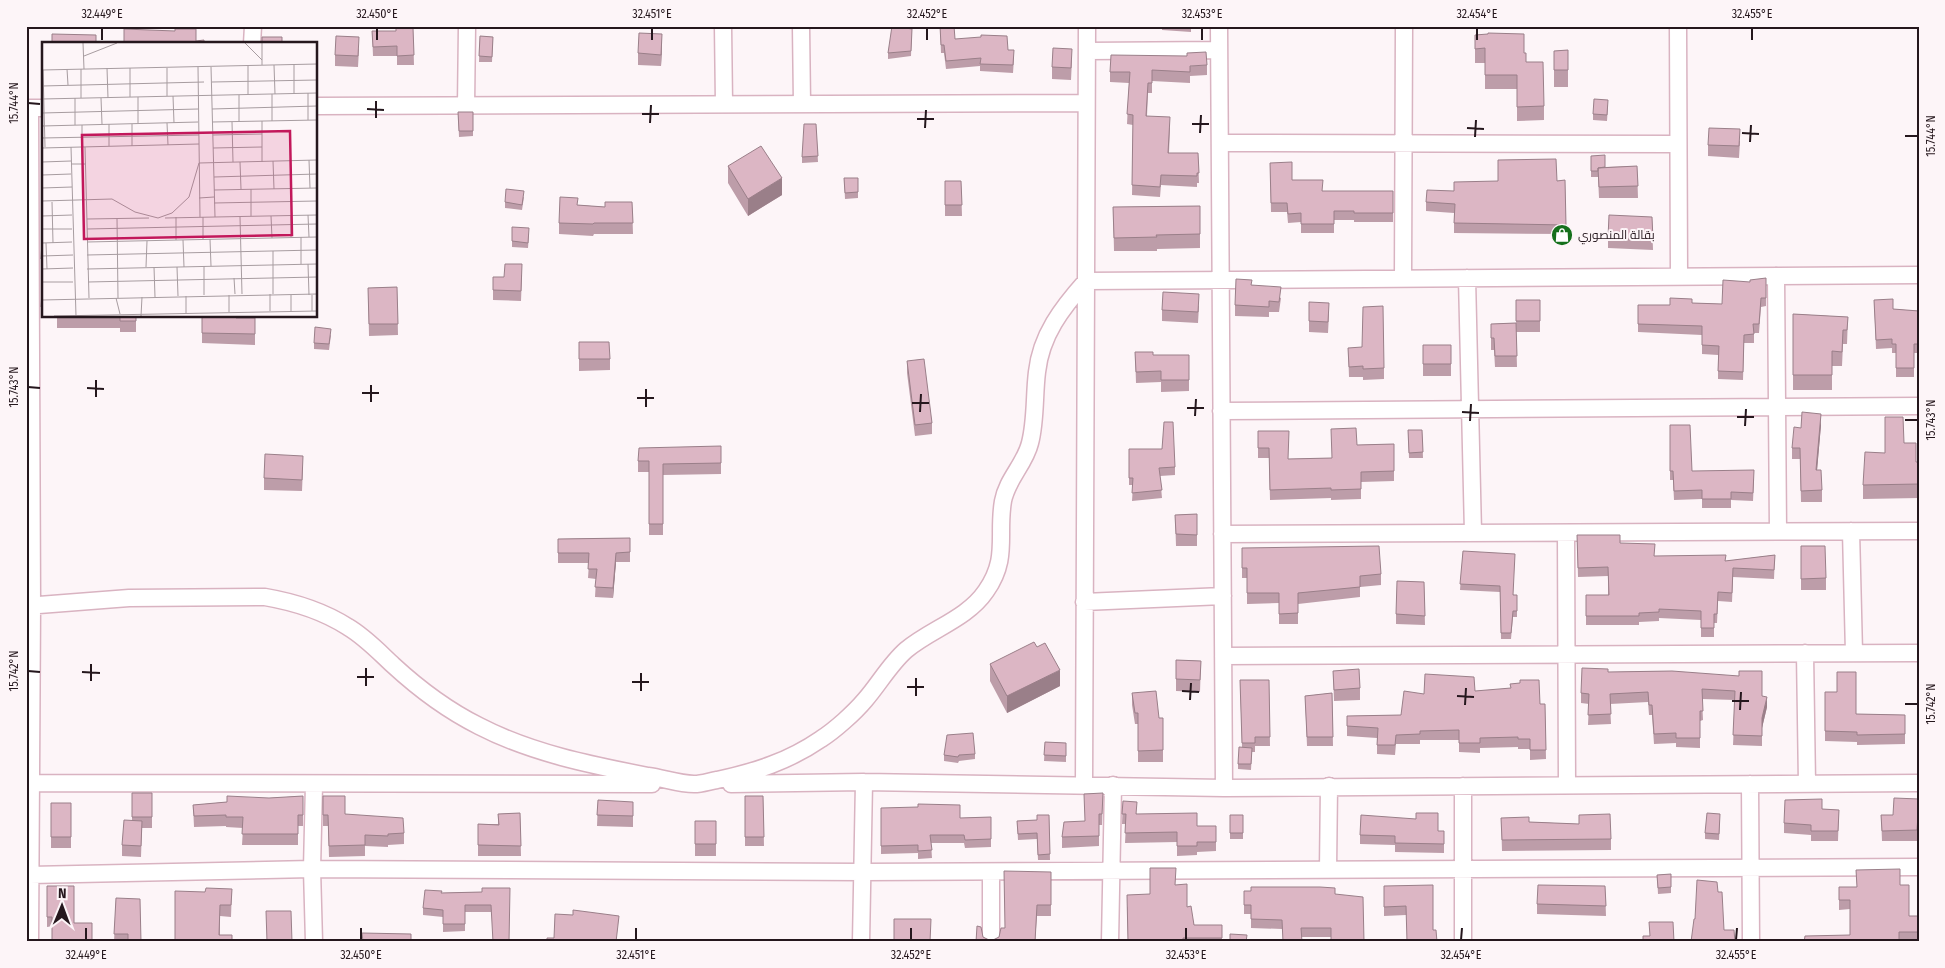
<svg xmlns="http://www.w3.org/2000/svg" width="1945" height="968" font-family="'Fira Sans Condensed',Cairo,sans-serif">
	<rect width="100%" height="100%" fill="#fdf5f8"/>
	<g fill="none" stroke-linecap="round" stroke-linejoin="round">
		<g stroke="#d9b3c1" stroke-width="19">
			<path id="street" d="M723 26 724 104
				M801 26 802 104
				M1219 26 1224 788
				M1678 26 1679 276
				M252 44 253 26
				M1087 51 1219 50
				M316 106 1086 103
				M466 106 467 26
				M26 108H44
				M1220 143 1678 144
				M1776 276 1778 531
				M1403 278 1404 26
				M1467 278 1473 533
				M1221 411 1919 406
				M1851 531 1854 653
				M1566 533 1567 785
				M1222 534 1919 531
				M1084 602 1223 596
				M26 606 129 598 265 597C294 602 323 611 348 627 365 637 378 651 393 665 419 689 447 710 479 726 531 753 591 765 648 776 663 778 679 784 694 784 702 784 710 781 717 780 755 772 789 761 821 739 835 730 854 713 865 700 879 684 890 664 906 650 931 629 967 619 986 591 1009 558 997 536 1003 501 1007 479 1025 464 1030 443 1036 420 1034 396 1037 372 1041 335 1062 308 1086 281L1919 275
				M1805 653 1807 784
				M1223 656 1919 653
				M32 783 652 784
				M731 784 864 782 1224 788 1919 783
				M1750 784 1751 942
				M1084 785 1087 26
				M1463 786V942
				M1328 870 1329 786
				M991 872V942
				M30 875 312 869 863 872 1919 867
				M30 942 32 605 30 108
				M314 942 312 869 314 784
				M861 942 864 782
				M1110 942 1113 785"/>
		</g>
		<use href="#street" stroke="#fff" stroke-width="16"/>
	</g>
	<path fill="#bd9da9" d="M940 26 955 39 1008 50 1014 58 1013 73 980 71V66L946 69 944 53H941Z
		M1162 26H1191V32L1162 30Z
		M413 28 414 65H397V56H373L372 31H396Z
		M912 29 911 56 888 59V53Z
		M1475 35 1524 53 1526 62 1544 106V120L1517 121V89H1485V63H1475Z
		M480 36 493 37 492 62H479Z
		M662 46 661 66 638 65V53Z
		M359 49 358 67 335 66V55Z
		M1568 50V87H1554V51Z
		M1072 60 1071 80 1052 79V67Z
		M1207 65V75L1190 76V83L1152 81V93H1148L1147 116 1170 128 1169 153H1198L1199 183H1197V187L1161 185 1160 197 1132 195 1133 125 1127 124 1129 83 1110 82V72Z
		M1608 105 1607 121 1593 120V114Z
		M458 112H473V136L459 137Z
		M816 124 818 162 802 163V157Z
		M1740 141 1739 158 1708 156V145Z
		M43 148H44V175H43Z
		M1591 156 1605 167 1637 166 1638 198H1599L1598 177H1591Z
		M1270 163 1292 180 1323 191H1393V222H1354V220H1334V233H1301V222L1288 223 1287 212H1271Z
		M728 166 782 195 748 216 728 183Z
		M844 178 858 192V198L845 199Z
		M1565 180 1566 234 1454 233V213L1426 211V202L1454 191 1557 181Z
		M945 181H961L962 216H945Z
		M524 197 522 210 505 208V202Z
		M632 202 633 234H594L593 236 559 234V223L578 205 605 207Z
		M1200 206V248L1157 249V251H1114L1113 207Z
		M1652 217 1653 250 1608 248V238Z
		M44 223V270H41V259Z
		M512 227 529 234 528 248 512 247Z
		M522 275 521 301 493 300V277H504Z
		M1766 278V306L1761 307 1759 333H1754V343H1744L1743 380 1718 379V355L1702 354V335L1638 332V305H1670L1692 303 1722 304 1750 282Z
		M1252 285 1281 298 1279 312H1269V317L1235 316V305Z
		M397 287 398 335 369 336 368 288Z
		M42 291H44V316H136V332H120V328H57V318H41Z
		M1516 300H1540V332H1516L1517 367H1495L1494 350H1491V324L1516 323Z
		M1874 300 1893 309 1919 311V353H1914V377H1896V353H1892V348L1876 349Z
		M1199 306 1198 323 1162 321V310Z
		M1329 314 1328 333 1309 332V321Z
		M1793 314 1848 317 1847 344H1843L1842 366H1832V390H1793Z
		M202 316 255 318V345L202 343Z
		M331 335 329 350 314 349V343Z
		M579 342 610 359V370L579 371Z
		M1423 345 1451 364V376H1423Z
		M1348 348 1384 368V379L1363 380V377H1349Z
		M1135 352 1153 355 1189 380V391L1161 392V382L1136 383Z
		M907 361 932 423V434L915 436 907 373Z
		M1670 425 1692 471 1754 479 1753 501 1731 500V508H1702V499L1674 500 1673 480H1670Z
		M1821 425 1817 470 1822 490V502H1801L1800 459H1792V448L1801 428Z
		M1408 430H1422L1423 458H1409Z
		M1258 431 1288 459 1332 458 1357 445 1394 444V481L1361 482V499L1331 500V498L1270 500 1269 458H1258Z
		M1904 443 1916 462H1919V498L1863 499V485L1885 453Z
		M721 446V474L663 475V535H649V472H638V461Z
		M1129 449 1175 467V475L1160 476 1162 498 1132 501 1133 485H1129Z
		M303 467 302 491 264 490V478Z
		M1197 514V546H1176L1175 515Z
		M1577 535 1620 543 1655 556 1726 561 1775 555 1774 579 1733 577 1732 602 1718 601 1717 623H1714V637H1701V620L1659 618V621L1639 622V625H1586V595H1608V576L1578 577Z
		M630 538V562H616L613 598 595 597 596 579 588 578 589 563H558V539Z
		M1801 546 1826 578V590H1801Z
		M1242 548 1381 574V585L1360 587V597L1298 604V624H1279V603L1247 604V578H1242Z
		M1463 551 1514 595H1517V617H1513L1511 639H1501L1500 592 1460 590Z
		M1424 582 1425 625 1396 624V614Z
		M1037 647 1060 686 1007 713 990 681V664Z
		M1176 660 1201 661 1200 692 1176 691Z
		M1333 671 1360 688V700L1334 701Z
		M1672 671 1762 696 1767 707 1762 728V746L1733 745 1735 700 1702 699 1703 720 1700 721V748L1676 747V743L1654 744 1652 715H1649L1648 702 1610 704 1611 724 1588 725 1589 704 1581 703V693L1608 672Z
		M1240 680H1269L1270 746H1255V752H1252L1251 770 1238 769V764L1242 747Z
		M1475 691 1540 704H1545L1546 759 1530 760V749H1518V747L1480 748V753L1459 752V740H1420V744H1396L1395 755 1377 754V738L1347 736V716L1401 715 1424 694Z
		M1825 692 1856 714 1905 715V744L1857 745V742L1825 741Z
		M1132 693 1159 718H1163V762H1138V724H1135L1132 705Z
		M1332 693 1333 746H1307L1305 696Z
		M1045 742 1066 743V762L1044 761Z
		M975 754V759L959 761 958 763 944 761V755Z
		M132 793H152V828H142L141 857 122 856V845L132 820Z
		M1103 793 1102 825H1099V846L1062 848V837L1085 821Z
		M303 796V826H298V845H242L243 828 226 827V826L194 827 193 805 227 802 269 798Z
		M323 796 345 814 404 833V844L388 845V847L365 846V856L329 857 328 826H323Z
		M745 796H763L764 846H745Z
		M1919 799 1917 841H1882L1881 815H1893Z
		M598 800 633 814V827L597 826Z
		M1123 801 1137 814 1197 826H1216V851L1197 852V855L1177 856V842L1125 843 1126 824H1122Z
		M51 803H71V848H51Z
		M881 808 960 818 991 817V847L965 848 964 843H931L932 858 918 859V853L881 854Z
		M1822 809 1839 810 1838 841H1811V835L1784 833V823Z
		M520 813 521 856H478V824H498V814Z
		M1049 815 1050 860H1038L1037 839 1018 840 1017 821 1037 820Z
		M1230 815H1243V839H1230Z
		M1501 818 1529 822 1579 824 1611 839V850L1502 851Z
		M1720 820 1719 840 1705 839V833Z
		M695 821 716 844V856H695Z
		M1444 831V853L1395 852V845L1360 844V835Z
		M1856 870 1900 885 1909 916H1919V941L1899 942 1850 935V909L1839 910V887H1857Z
		M1051 872V916H1037L1035 942H976L983 937 991 941 999 937Z
		M1671 874V893L1658 894 1657 875Z
		M1176 885 1187 907 1194 925H1222V942H1128L1127 907 1150 894Z
		M47 886 74 923 47 927Z
		M1384 886 1433 930 1406 915 1384 916Z
		M1605 886 1606 916 1537 914V904Z
		M510 888 491 912H465V931L443 932V917L423 915V908L441 893 482 892Z
		M232 889 231 917 220 916V935L175 942 205 892Z
		M1244 891 1335 894 1364 942H1331V937H1302L1282 929 1251 928V914H1244Z
		M116 898 141 942H114Z"/>
	<path fill="#9a7f89" d="M662 34V46L661 66V55Z
		M782 178V195L748 216V199Z
		M1821 414V425L1816 482V470Z
		M616 553V562L613 598V588Z
		M1060 670V686L1007 713V696Z
		M1767 697V707L1762 728V746V718Z"/>
	<path fill="#dcb6c4" stroke="#9a7f89" d="M892 26 912 29 911 51 888 53Z
		M940 26H954L955 39 981 37V35L1007 36 1008 50H1014L1013 65 980 64 981 58 946 61 944 45H941Z
		M396 28H413L414 55 397 56V46L373 47 372 31H396Z
		M124 29 175 31V29H196V41L204 40V44H124Z
		M639 33 662 34 661 55 638 53Z
		M1488 33 1524 34V53H1526V62H1543L1544 106 1517 107V75H1485V48L1475 49V35L1488 34Z
		M52 34 96 35V44H52Z
		M336 36 359 37 358 56 335 55Z
		M480 36 493 37 492 57 479 56Z
		M262 37H282V44H262Z
		M1053 48 1072 49 1071 68 1052 67Z
		M1568 50V70H1554V51Z
		M1206 52 1207 65 1190 66V72L1152 70V83H1148L1146 116 1170 117 1168 153H1198L1199 173H1197V176L1161 175 1160 187 1132 185 1133 115 1127 114 1130 72H1110L1111 55 1187 56V53Z
		M1594 99 1608 100 1607 115 1593 114Z
		M458 112H473V131H459Z
		M804 124H816L818 156 802 157Z
		M1709 128 1740 129 1739 146 1708 145Z
		M761 146 782 178 748 199 728 166Z
		M43 148H44V164H43Z
		M1605 155V167L1598 168V171H1591V156Z
		M1556 159 1557 181 1565 180 1566 225 1454 223 1455 204 1426 202 1427 190 1454 191V182L1498 181V160Z
		M1292 162V180H1323L1322 191H1393V213H1354V211H1334V224H1301V213L1288 214 1287 203H1271L1270 163Z
		M1637 166 1638 186 1599 187 1598 168Z
		M844 178H858V192L845 193Z
		M945 181H961L962 205H945Z
		M506 189 524 191 522 205 505 202Z
		M560 197 578 198 577 205 605 207V202H632L633 223H594L593 224 559 223Z
		M1200 206V234L1156 235 1157 237 1114 238 1113 207Z
		M1609 215 1652 217 1653 240 1608 238Z
		M43 223H44V260L41 259Z
		M512 227 529 228 528 243 512 241Z
		M505 264H522L521 291 493 290V277H504Z
		M1766 278V298H1761L1759 324H1753L1754 334 1744 335 1743 372 1718 371 1719 346 1702 345V326L1638 324V305H1670V298L1692 299V303L1722 304 1723 280 1750 282V280Z
		M1236 279 1252 280 1251 285 1281 287 1279 302 1269 301V307L1235 305Z
		M397 287 398 324H369L368 288Z
		M42 291H44V307H41Z
		M1163 292 1199 294 1198 312 1162 310Z
		M1893 299V309L1919 311V344H1914V368H1896V344H1892V339L1876 340 1874 300Z
		M1516 300H1540V321H1516Z
		M1309 302 1329 303 1328 322 1309 321Z
		M1383 306 1384 368 1363 369V366L1349 367 1348 348 1362 347 1363 307Z
		M1793 314 1848 317 1847 330H1843L1842 352 1832 351V375H1793Z
		M57 316H136V321H120V317Z
		M202 316H236V318H255V334L202 333Z
		M1516 323 1517 356H1495L1494 338H1491V324Z
		M315 327 331 329 329 344 314 343Z
		M579 342H609L610 359H579Z
		M1423 345H1451V364H1423Z
		M1135 352H1153V355H1189V380H1161V371L1136 372Z
		M924 359 932 423 915 425 907 361Z
		M1802 412 1821 414 1816 470H1821L1822 490 1801 491 1800 448H1792L1794 427 1801 428Z
		M1885 417H1903L1904 443H1916V462H1919V484L1863 485 1865 452 1885 453Z
		M1164 422H1173L1175 467 1159 468 1162 490 1132 493 1133 478H1129V449H1162Z
		M1670 425H1690L1692 471 1754 470 1753 493 1731 492V499H1702V490L1674 491 1673 471H1670Z
		M1356 428 1357 445 1394 444V471L1361 472V489L1331 490V488L1270 490 1269 448H1258V431H1289L1288 459 1332 458 1331 429Z
		M1408 430H1422L1423 452 1409 453Z
		M721 446V463L663 464V524H649V461H638L639 448Z
		M265 454 303 456 302 480 264 478Z
		M1197 514V535L1176 534 1175 515Z
		M1577 535H1620V543L1655 544 1654 556 1726 555 1725 561 1775 555 1774 570 1733 568 1732 593 1718 592 1717 614H1714V628H1701V611L1659 609V612L1639 613V616H1586V595H1609L1608 567 1578 568Z
		M630 538V552L616 553 613 588 595 587 597 569H588L589 553H558V539Z
		M1379 546 1381 574 1360 576V587L1298 593V613L1279 614V593H1247V568H1242V548Z
		M1801 546H1825L1826 578 1801 579Z
		M1463 551 1515 554 1513 595H1517V611H1513L1511 633H1501L1500 586 1460 584Z
		M1397 581 1424 582 1425 616 1396 614Z
		M1034 642 1037 647 1045 643 1060 670 1007 696 990 664Z
		M1176 660 1201 661 1200 680 1176 679Z
		M1582 668 1608 669V672L1672 671 1739 676V671H1762V696L1767 697 1762 718V736L1733 735 1735 691 1702 689 1703 711H1700V738H1676V733L1654 734 1652 705H1649L1648 692 1610 694 1611 714 1588 715 1589 694 1581 693Z
		M1359 669 1360 688 1334 690 1333 671Z
		M1837 672H1856V714L1905 715V734L1857 735V732L1825 731V692H1837Z
		M1425 674 1474 677 1475 691 1511 688 1510 684 1520 683V680H1539L1540 704H1545L1546 750H1530V739H1518V737L1480 738V743H1459V730L1420 731V734L1396 735 1395 745H1377L1378 728 1347 726V716L1401 715 1404 691 1424 694Z
		M1240 680H1269L1270 737H1255V743H1242Z
		M1156 691 1159 718H1163V750L1138 751V713H1135L1132 693Z
		M1332 693 1333 737H1307L1305 696Z
		M973 733 975 754 959 755 958 757 944 755 947 735Z
		M1045 742 1066 743V756L1044 755Z
		M1239 747 1252 748 1251 764H1238Z
		M132 793H152V817H132Z
		M1103 793 1102 814H1099V836L1062 837 1064 822 1085 821 1084 794Z
		M227 796 269 798 303 796V815H298V834H242L243 817H226V815L194 816 193 805 227 802Z
		M323 796H345V814L403 818 404 833 388 834V836L365 835V845L329 846 328 815H323Z
		M745 796H763L764 837H745Z
		M1894 798 1919 799 1917 830 1882 831 1881 815H1893Z
		M1822 799V809L1839 810 1838 831H1811V825L1784 823 1785 800Z
		M598 800 633 802V816L597 815Z
		M1123 801 1137 802 1136 814 1197 813V826H1216V842H1197V846H1177V832L1125 833 1126 814H1122Z
		M51 803H71V837H51Z
		M918 804 960 805V818L991 817V839L965 840 964 835H930L932 850 918 851V845L881 846V808L918 807Z
		M520 813 521 846 478 845V824L499 825 498 814Z
		M1416 813H1438V831H1444V844L1395 843V836L1360 835 1361 815 1416 819Z
		M1707 813 1720 814 1719 834 1705 833Z
		M1610 814 1611 839 1502 840 1501 818 1529 817V822L1579 824V815Z
		M1037 815H1049L1050 854 1038 855 1037 833 1018 834 1017 821 1037 820Z
		M1230 815H1243V833H1230Z
		M124 820 142 821 141 846 122 845Z
		M695 821H716V844H695Z
		M1150 868H1176L1175 885 1187 884V907L1191 906 1194 925H1222V938H1183V942L1128 941 1127 895 1150 894Z
		M1900 869V885H1909V916H1919V932H1899V942H1804L1805 936 1850 935V900H1839V887H1857L1856 870Z
		M1004 871 1051 872V905H1037L1035 942H976L977 926 981 927 983 937 991 941 999 937 1001 928H1005Z
		M1671 874V887L1658 888 1657 875Z
		M1697 880 1717 882 1718 892H1722L1724 930H1734L1735 942H1691L1694 919H1695Z
		M1433 885V930H1436L1437 942H1407L1406 906 1384 907V886Z
		M1538 885 1605 886 1606 906 1537 904Z
		M47 886H74V923H92V942H52V917H47Z
		M1251 887H1320L1335 888V894L1363 897 1364 942H1345V940H1331V928H1301L1302 942H1283L1282 920 1251 919V905H1244V891H1251Z
		M206 888 232 889 231 905H220L219 935H232V942H175V891L205 892Z
		M482 888H510L509 942H493L491 905H465V924H443V910L423 908 425 890 442 891 441 893 482 892Z
		M116 898 140 899 141 942H128V934H114Z
		M573 910 619 916 616 942H547V938H554L555 914 573 915Z
		M266 911H291L292 942H267Z
		M894 919H931L930 942H894Z
		M1649 922H1673L1674 942H1643V936H1650Z
		M362 933 411 934V942H363Z
		M1230 934 1247 935 1246 942H1230Z"/>
	<path fill="none" stroke="#25171d" stroke-width="2" d="M102 40V28M377 40V28M652 40V28M927 40V28M1202 40V28M1477 40V28M1752 40V28M28 103 40 104M367 109 384 110M642 114H659M376 118V101M917 119H934M650 123 651 105M1192 124H1209M925 128 926 110M1467 128 1484 129M1200 133 1201 115M1742 133 1759 134M1905 136H1918M1475 137 1476 120M1750 142 1751 125M28 387 40 388M87 388 104 389M362 393H379M96 397V380M637 398H654M371 402V385M912 403H929M646 407V389M1187 408H1204M920 412 921 394M1462 412 1479 413M1195 416 1196 399M1737 417H1754M1905 420H1918M1470 421 1471 404M1745 426 1746 409M28 671 40 672M82 672 100 673M357 677H374M91 681V664M632 682H649M366 686V668M907 687H924M641 691V673M1182 691 1199 692M916 696V678M1457 696 1474 697M1190 700 1191 683M1732 701H1749M1905 704H1918M1465 705 1466 688M1740 710 1741 692M86 940V928M361 940V928M636 940V928M911 940V928M1186 940V928M1461 940 1462 928M1736 940 1737 928"/>
	<defs>
		<g id="shop-disc" transform="scale(1.125)"><circle r="9.5" fill="#15701c" stroke="#fdf5f8"/><path d="M-5-2.5h2.3a2.7 3.5 0 0 1 5.4 0H5L5.5 6h-11ZM-1.5-2.5h3a1.5 2.3 0 0 0-3 0Z" fill="#fff"/></g>
	</defs>
	<g fill-rule="evenodd">
		<use href="#shop-disc" x="1562" y="235"/>
	</g>
	<g text-anchor="middle" dominant-baseline="central" stroke-width="4" stroke-linejoin="round" paint-order="stroke">
		<g font-size="12" fill="#25171d" stroke="#fdf5f8" text-anchor="start">
			<text x="1578" y="235">بقالة المنصوري</text>
		</g>
	</g>
	<g transform="translate(42 42)">
		<rect width="275" height="275" fill="#fdf5f8"/>
		<path fill="none" stroke="#a79ca0" stroke-width="1" d="M41 1 42 27M203 1 220 18M42 14 75 1M220 23V1M232 23 233 52M252 23V52M206 24V53M156 25 158 175M169 25 173 175M65 26 66 56M88 26V55M125 26V54M25 27 26 43M39 27V56M0 28 275 22M1 28 3 105M170 40 275 38M0 44 162 40M230 52V79M197 53V80M131 54 132 81M96 55V81M59 56 60 82M0 57 275 51M170 67 275 64M0 71 156 67M266 78V51M220 79V120M170 80 275 78M190 80 191 120M125 81 126 103M67 82V104M90 82V104M33 83V56M40 83V105M0 84 156 80M171 93 220 92M0 96 157 93M29 105 34 274M43 105 47 256M0 106 157 102M171 106 220 105M267 118 268 146M231 119 232 147M0 120 29 119M198 120 199 147M29 122H44M0 133 29 132M172 135 275 132M0 146 30 145M209 147V174M172 148 275 146M157 156 172 155M0 159 70 157 93 170 116 176 130 171 147 155 157 121 275 118M10 160 11 201M172 161 275 159M249 173V195M266 173 267 195M0 174 30 173M229 174 230 196M134 175V198M198 175 200 252M75 176 76 256M123 176 275 173M45 177 107 176M0 187H30M45 187 275 182M259 195V222M161 197V175M168 197 169 224M141 198 142 225M45 200 275 195M0 201 30 200M4 201 5 227M231 209V252M45 213 275 208M0 214 31 213M266 222 267 253M162 224V253M104 225 105 199M112 225 113 255M135 225 136 254M0 227 31 226M45 227 275 222M192 236 193 252M0 240H31M46 240 275 235M228 252V269M187 253V270M144 254V271M74 256 78 272M0 258 275 252M249 269V253M270 269V253M12 274 275 269M99 274 100 255"/>
		<path fill="#c2185b" fill-opacity="0.15" stroke="#c2185b" stroke-width="2.5" d="M248 89 250 193 42 197 40 93Z"/>
		<rect width="275" height="275" fill="none" stroke="#25171d" stroke-width="2.5"/>
	</g>
	<rect width="1945" height="968" fill="none" stroke="#fdf5f8" stroke-width="55"/>
	<g transform="translate(62 906) rotate(1)" stroke="#fdf5f8" stroke-width="4" paint-order="stroke">
	<path d="M0-4L9 19L0 12L-9 19Z" fill="#25171d"/>
	<text y="-8" font-size="14" font-weight="bold" text-anchor="middle" fill="#25171d">N</text>
	</g>
	<rect x="28" y="28" width="1890" height="912" fill="none" stroke="#25171d" stroke-width="2"/>
	<g font-size="12" text-anchor="middle" fill="#25171d">
		<text x="102" y="18">32.449°E</text>
		<text x="377" y="18">32.450°E</text>
		<text x="652" y="18">32.451°E</text>
		<text x="927" y="18">32.452°E</text>
		<text x="1202" y="18">32.453°E</text>
		<text x="1477" y="18">32.454°E</text>
		<text x="1752" y="18">32.455°E</text>
		<text transform="translate(14 103) rotate(-90)" y="4">15.744°N</text>
		<text transform="translate(1931 136) rotate(-90)" y="4">15.744°N</text>
		<text transform="translate(14 387) rotate(-90)" y="4">15.743°N</text>
		<text transform="translate(1931 420) rotate(-90)" y="4">15.743°N</text>
		<text transform="translate(14 671) rotate(-90)" y="4">15.742°N</text>
		<text transform="translate(1931 704) rotate(-90)" y="4">15.742°N</text>
		<text x="86" y="959">32.449°E</text>
		<text x="361" y="959">32.450°E</text>
		<text x="636" y="959">32.451°E</text>
		<text x="911" y="959">32.452°E</text>
		<text x="1186" y="959">32.453°E</text>
		<text x="1461" y="959">32.454°E</text>
		<text x="1736" y="959">32.455°E</text>
	</g>
</svg>
